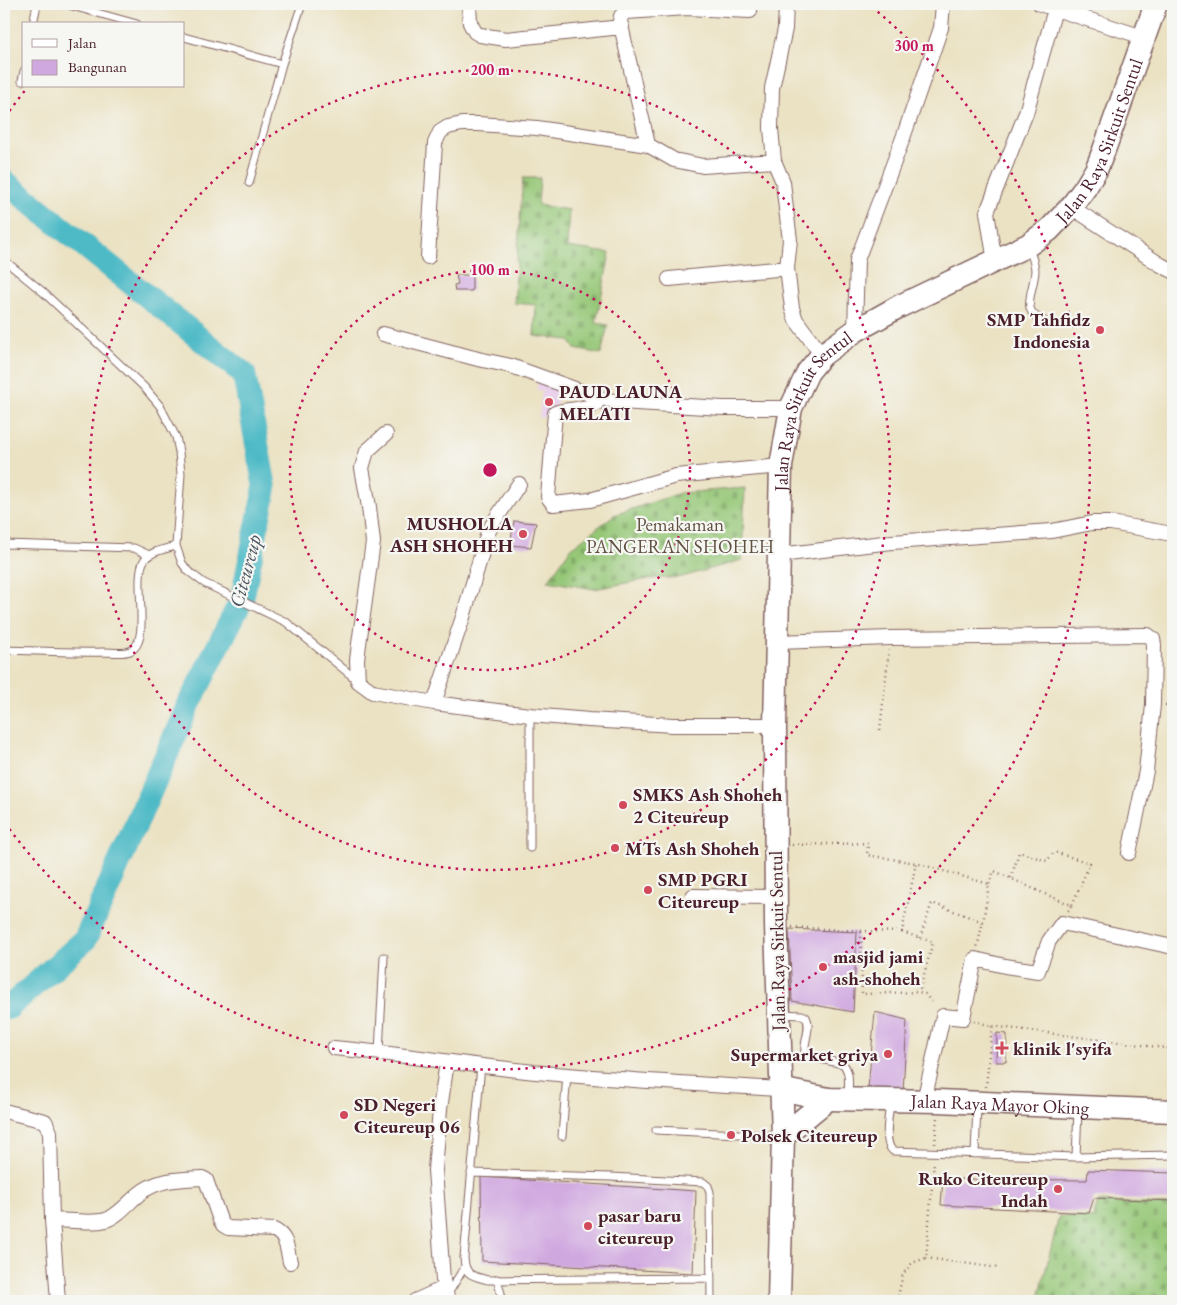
<svg xmlns="http://www.w3.org/2000/svg" width="1177" height="1305" font-family="'EB Garamond',serif">
	<defs>
		<pattern id="cemetery-stones" width="16" height="16" patternUnits="userSpaceOnUse" patternTransform="scale(1.25)"><rect width="16" height="16" fill="#95c777"/><path d="M2 7V4a2 2 0 0 1 4 0v3zM10 15v-3a2 2 0 0 1 4 0v3z" fill="#82aa67"/></pattern>
	</defs>
	<rect width="100%" height="100%" fill="#f6f6f2"/>
	<filter id="ink" filterUnits="userSpaceOnUse"><feTurbulence type="fractalNoise" baseFrequency=".02" numOctaves="2"/><feDisplacementMap in="SourceGraphic" scale="10" xChannelSelector="R" yChannelSelector="G"/><feConvolveMatrix kernelMatrix="1 2 1 2 8 2 1 2 1" color-interpolation-filters="sRGB"/></filter>
	<filter id="wash" filterUnits="userSpaceOnUse"><feTurbulence type="fractalNoise" baseFrequency=".0096" numOctaves="4" result="noise"/><feDisplacementMap in="SourceGraphic" scale="20" xChannelSelector="R" yChannelSelector="G"/><feGaussianBlur stdDeviation="1.12" result="paint"/><feColorMatrix in="noise" values="0 0 0 0 0 0 0 0 0 0 0 0 0 0 0 0 0 1.4 0 .05"/><feComposite in="paint" operator="in"/></filter>
	<g filter="url(#wash)">
		<rect width="100%" height="100%" fill="#ebe2c3"/>
		<path fill="#ead1ec" d="M538 379 561 387 554 414 539 418 542 391 537 390Z"/>
		<path fill="url(#cemetery-stones)" stroke="#707351" d="M523 178H540L538 205 569 210 567 247 610 253 596 323 608 325 601 354 575 349 569 340 534 336 536 305 514 303Z
			M745 488 742 560 682 577 648 579 594 589 548 581 571 548 614 515 680 493Z
			M1098 1202 1173 1205V1301H1038L1059 1216 1093 1218Z"/>
		<g fill="none" stroke-linecap="round" stroke-linejoin="round">
			<path stroke="#4dbac6" stroke-width="24" d="M4 181 244 374 265 488 242 599 188 706 85 940 8 1008H4"/>
		</g>
		<g id="blocks">
			<path fill="#d0a8e0" d="M456 275H472V291H455L454 285 458 284Z
				M514 521 536 523 531 547 510 545Z
				M789 929 857 932 853 1012 792 1001Z
				M875 1012 907 1020 903 1092 868 1088Z
				M997 1033 1007 1034 1006 1062H996Z
				M1088 1170 1173 1173V1201L1094 1198 1089 1213 941 1205 943 1179 1087 1180Z
				M481 1177 696 1191 693 1273 482 1261Z"/>
		</g>
	</g>
	<g filter="url(#ink)">
		<use href="#blocks" fill-opacity="0" stroke="#826360" stroke-width="1"/>
		<g fill="none" stroke-linecap="round" stroke-linejoin="round">
			<g stroke="#826360" stroke-width="9">
				<path id="lane" d="M65 4 137 24
					M33 24 37 4
					M184 37 282 64 249 183
					M282 64 302 4
					M22 81 24 71
					M1029 248C1031 255 1035 263 1035 271 1034 292 1017 314 1048 322
					M4 260 43 292 144 387 160 406 176 437 179 452 181 474 176 546 182 563 188 571 204 583 286 622 357 680
					M4 544 134 548 149 555
					M4 650C37 651 70 653 104 652 112 652 123 654 130 651 153 641 131 577 145 559 151 551 166 549 176 546
					M530 715V848
					M781 1014 802 1015 806 1017C812 1028 803 1042 805 1054L807 1056 843 1064C851 1072 848 1086 848 1097
					M379 1052 384 957
					M481 1065 464 1258C465 1276 473 1276 488 1280L711 1278
					M890 1103C889 1115 883 1143 893 1151L1076 1157 1173 1155
					M656 1130 780 1136
					M562 1136 567 1075
					M975 1154 977 1106
					M1076 1157 1078 1110
					M471 1173 611 1177 703 1182 708 1186 710 1192 711 1301
					M497 1279 503 1301
					M451 1289 464 1268"/>
			</g>
			<g stroke="#826360" stroke-width="16">
				<path id="street" d="M469 4 470 23 475 32 480 35 506 39 622 27
					M786 4 785 29 772 88 771 128 774 161 783 182 786 209 790 240 787 268 792 308 796 320 822 355
					M1040 4 1143 37
					M648 145 620 21 621 16 626 12 687 8 750 11
					M1071 207 1161 265 1173 271
					M428 257 435 143 440 132 448 127 462 124H478L537 128 648 145 674 160 703 166 774 161
					M995 262 987 212 1026 113 1055 9
					M669 279 787 268
					M855 331 857 260 903 138 941 28 943 4
					M383 334 478 359 511 366 600 398 619 402 723 408H791
					M594 396 596 404C583 411 569 408 555 413L548 497 553 504 590 500 676 476 781 466
					M386 434 367 451 362 468 369 507 373 542 359 644 357 660 358 681 373 692 434 703 530 715 589 720 673 725H775
					M779 555 892 542 1052 531 1092 523H1111L1172 534
					M777 642 890 638 1148 635 1153 639 1154 645 1153 705 1146 771 1129 853
					M434 703 463 617 488 532 497 517 519 484
					M693 896 776 897
					M334 1048C412 1055 490 1069 568 1075 639 1081 710 1085 780 1089
					M447 1062 440 1109 435 1170 443 1280 448 1301
					M924 1101 943 1016 963 1018 975 959 1005 966 1038 971 1049 941 1062 923 1173 947
					M4 1111 45 1121 50 1132 52 1220 58 1301
					M52 1220C67 1220 92 1224 106 1220 118 1216 129 1202 139 1194 157 1179 180 1179 202 1178L206 1180 220 1220 223 1225 228 1228 274 1230C287 1236 287 1249 290 1262
					M415 1301 444 1288"/>
			</g>
			<g stroke="#826360" stroke-width="25">
				<g id="primary">
					<path id="s1" d="M780 1089 828 1099 938 1101 1173 1111"/>
					<path d="M783 1136 828 1099"/>
					<path id="s2" d="M779 1301 783 1136 776 925 775 725 781 466 791 408 808 372 822 355 855 331 898 307 1028 245 1049 230 1071 207 1085 188 1096 170 1104 150 1156 4"/>
				</g>
			</g>
			<path stroke="#826360" stroke-width="2.5" stroke-dasharray="1 4" stroke-linecap="butt" d="M1165 705H1173
				M880 730 889 650
				M792 845 868 843 867 855 916 863
				M1011 878 1019 852 1047 861 1054 852 1090 863 1072 905
				M989 884 994 871C1020 882 1045 895 1072 905L1068 911
				M792 927 861 931 862 994 919 992 925 994 934 1005
				M861 931 902 932 916 863 989 884 984 917 977 948
				M902 932 933 942 919 992
				M920 938 932 903 983 922
				M974 1021 992 1026 1173 1049
				M986 1087 992 1026
				M935 1144 937 1117
				M926 1258 999 1268
				M897 1301 903 1274 912 1263 926 1258 934 1162"/>
			<use href="#lane" stroke="#fff" stroke-width="7"/>
			<use href="#street" stroke="#fff" stroke-width="14"/>
			<use href="#primary" stroke="#fff" stroke-width="22"/>
		</g>
	</g>
	<g fill="none" stroke="#c2185b" stroke-width="2.5" stroke-dasharray="2.5 5">
		<circle cx="490" cy="470" r="200"/>
		<circle cx="490" cy="470" r="400"/>
		<path d="M5 117A600 600 0 0 1 27 88M872 7A600 600 0 1 1 5 823"/>
	</g>
	<g fill="#d1495b" stroke="#f6f6f2" stroke-width="2">
		<circle cx="1100" cy="330" r="5"/>
		<circle cx="549" cy="402" r="5"/>
		<circle cx="523" cy="534" r="5"/>
		<circle cx="623" cy="805" r="5"/>
		<circle cx="615" cy="848" r="5"/>
		<circle cx="648" cy="890" r="5"/>
		<circle cx="823" cy="967" r="5"/>
		<path d="M999.5 1040.5h5v5h5v5h-5v5h-5v-5h-5v-5h5z"/>
		<circle cx="888" cy="1054" r="5"/>
		<circle cx="344" cy="1115" r="5"/>
		<circle cx="731" cy="1135" r="5"/>
		<circle cx="1058" cy="1189" r="5"/>
		<circle cx="588" cy="1226" r="5"/>
	</g>
	<g text-anchor="middle" dominant-baseline="central" stroke-width="4.5" stroke-linejoin="round" paint-order="stroke">
		<g font-size="19" fill="#4a1f2b" stroke="#f6f6f2">
			<text stroke="none"><textPath href="#s2" startOffset="1320">Jalan Raya Sirkuit Sentul</textPath></text>
			<text stroke="none"><textPath href="#s2" startOffset="900">Jalan Raya Sirkuit Sentul</textPath></text>
			<text transform="translate(777 941) rotate(-91)">Jalan Raya Sirkuit Sentul</text>
			<text stroke="none"><textPath href="#s1" startOffset="221">Jalan Raya Mayor Oking</textPath></text>
		</g>
		<g font-size="19" font-weight="bold" fill="#4a1f2b" stroke="#f6f6f2" text-anchor="start">
			<text x="1090" y="319" text-anchor="end">SMP Tahfidz<tspan x="1090" dy="22">Indonesia</tspan></text>
			<text x="559" y="391">PAUD LAUNA<tspan x="559" dy="22">MELATI</tspan></text>
			<text x="513" y="523" text-anchor="end">MUSHOLLA<tspan x="513" dy="22">ASH SHOHEH</tspan></text>
			<text x="633" y="794">SMKS Ash Shoheh<tspan x="633" dy="22">2 Citeureup</tspan></text>
			<text x="625" y="848">MTs Ash Shoheh</text>
			<text x="658" y="879">SMP PGRI<tspan x="658" dy="22">Citeureup</tspan></text>
			<text x="833" y="956">masjid jami<tspan x="833" dy="22">ash-shoheh</tspan></text>
			<text x="1013" y="1048">klinik l'syifa</text>
			<text x="878" y="1054" text-anchor="end">Supermarket griya</text>
			<text x="354" y="1104">SD Negeri<tspan x="354" dy="22">Citeureup 06</tspan></text>
			<text x="741" y="1135">Polsek Citeureup</text>
			<text x="1048" y="1178" text-anchor="end">Ruko Citeureup<tspan x="1048" dy="22">Indah</tspan></text>
			<text x="598" y="1215">pasar baru<tspan x="598" dy="22">citeureup</tspan></text>
		</g>
		<g font-size="19" fill="#605142" stroke="#f6f6f2">
			<text x="680" y="524">Pemakaman<tspan x="680" dy="22">PANGERAN SHOHEH</tspan></text>
		</g>
		<g font-size="20" font-style="italic" fill="#4b5561" stroke="#f6f6f2">
			<text transform="translate(245 571) rotate(-75)">Citeureup</text>
		</g>
	</g>
	<circle cx="490" cy="470" r="8" fill="#c2185b" stroke="#f6f6f2" stroke-width="2.5"/>
	<g font-size="15" text-anchor="middle" font-weight="bold" fill="#c2185b" stroke="#f6f6f2" stroke-width="4.5" stroke-linejoin="round" paint-order="stroke">
		<text x="914" y="51">300 m</text>
		<text x="490" y="75">200 m</text>
		<text x="490" y="275">100 m</text>
	</g>
	<rect width="1177" height="1305" fill="none" stroke="#f6f6f2" stroke-width="20"/>
	<rect x="22" y="22" width="162" height="65" fill="#f6f6f2" stroke="#b1a0a2"/>
	<rect x="32" y="39" width="25" height="8" fill="#ffffff" stroke="#b1a0a2"/>
	<text x="68" y="48" font-size="15" fill="#4a1f2b">Jalan</text>
	<rect x="32" y="60" width="25" height="15" fill="#d0a8e0" stroke="#b1a0a2"/>
	<text x="68" y="72" font-size="15" fill="#4a1f2b">Bangunan</text>
</svg>
